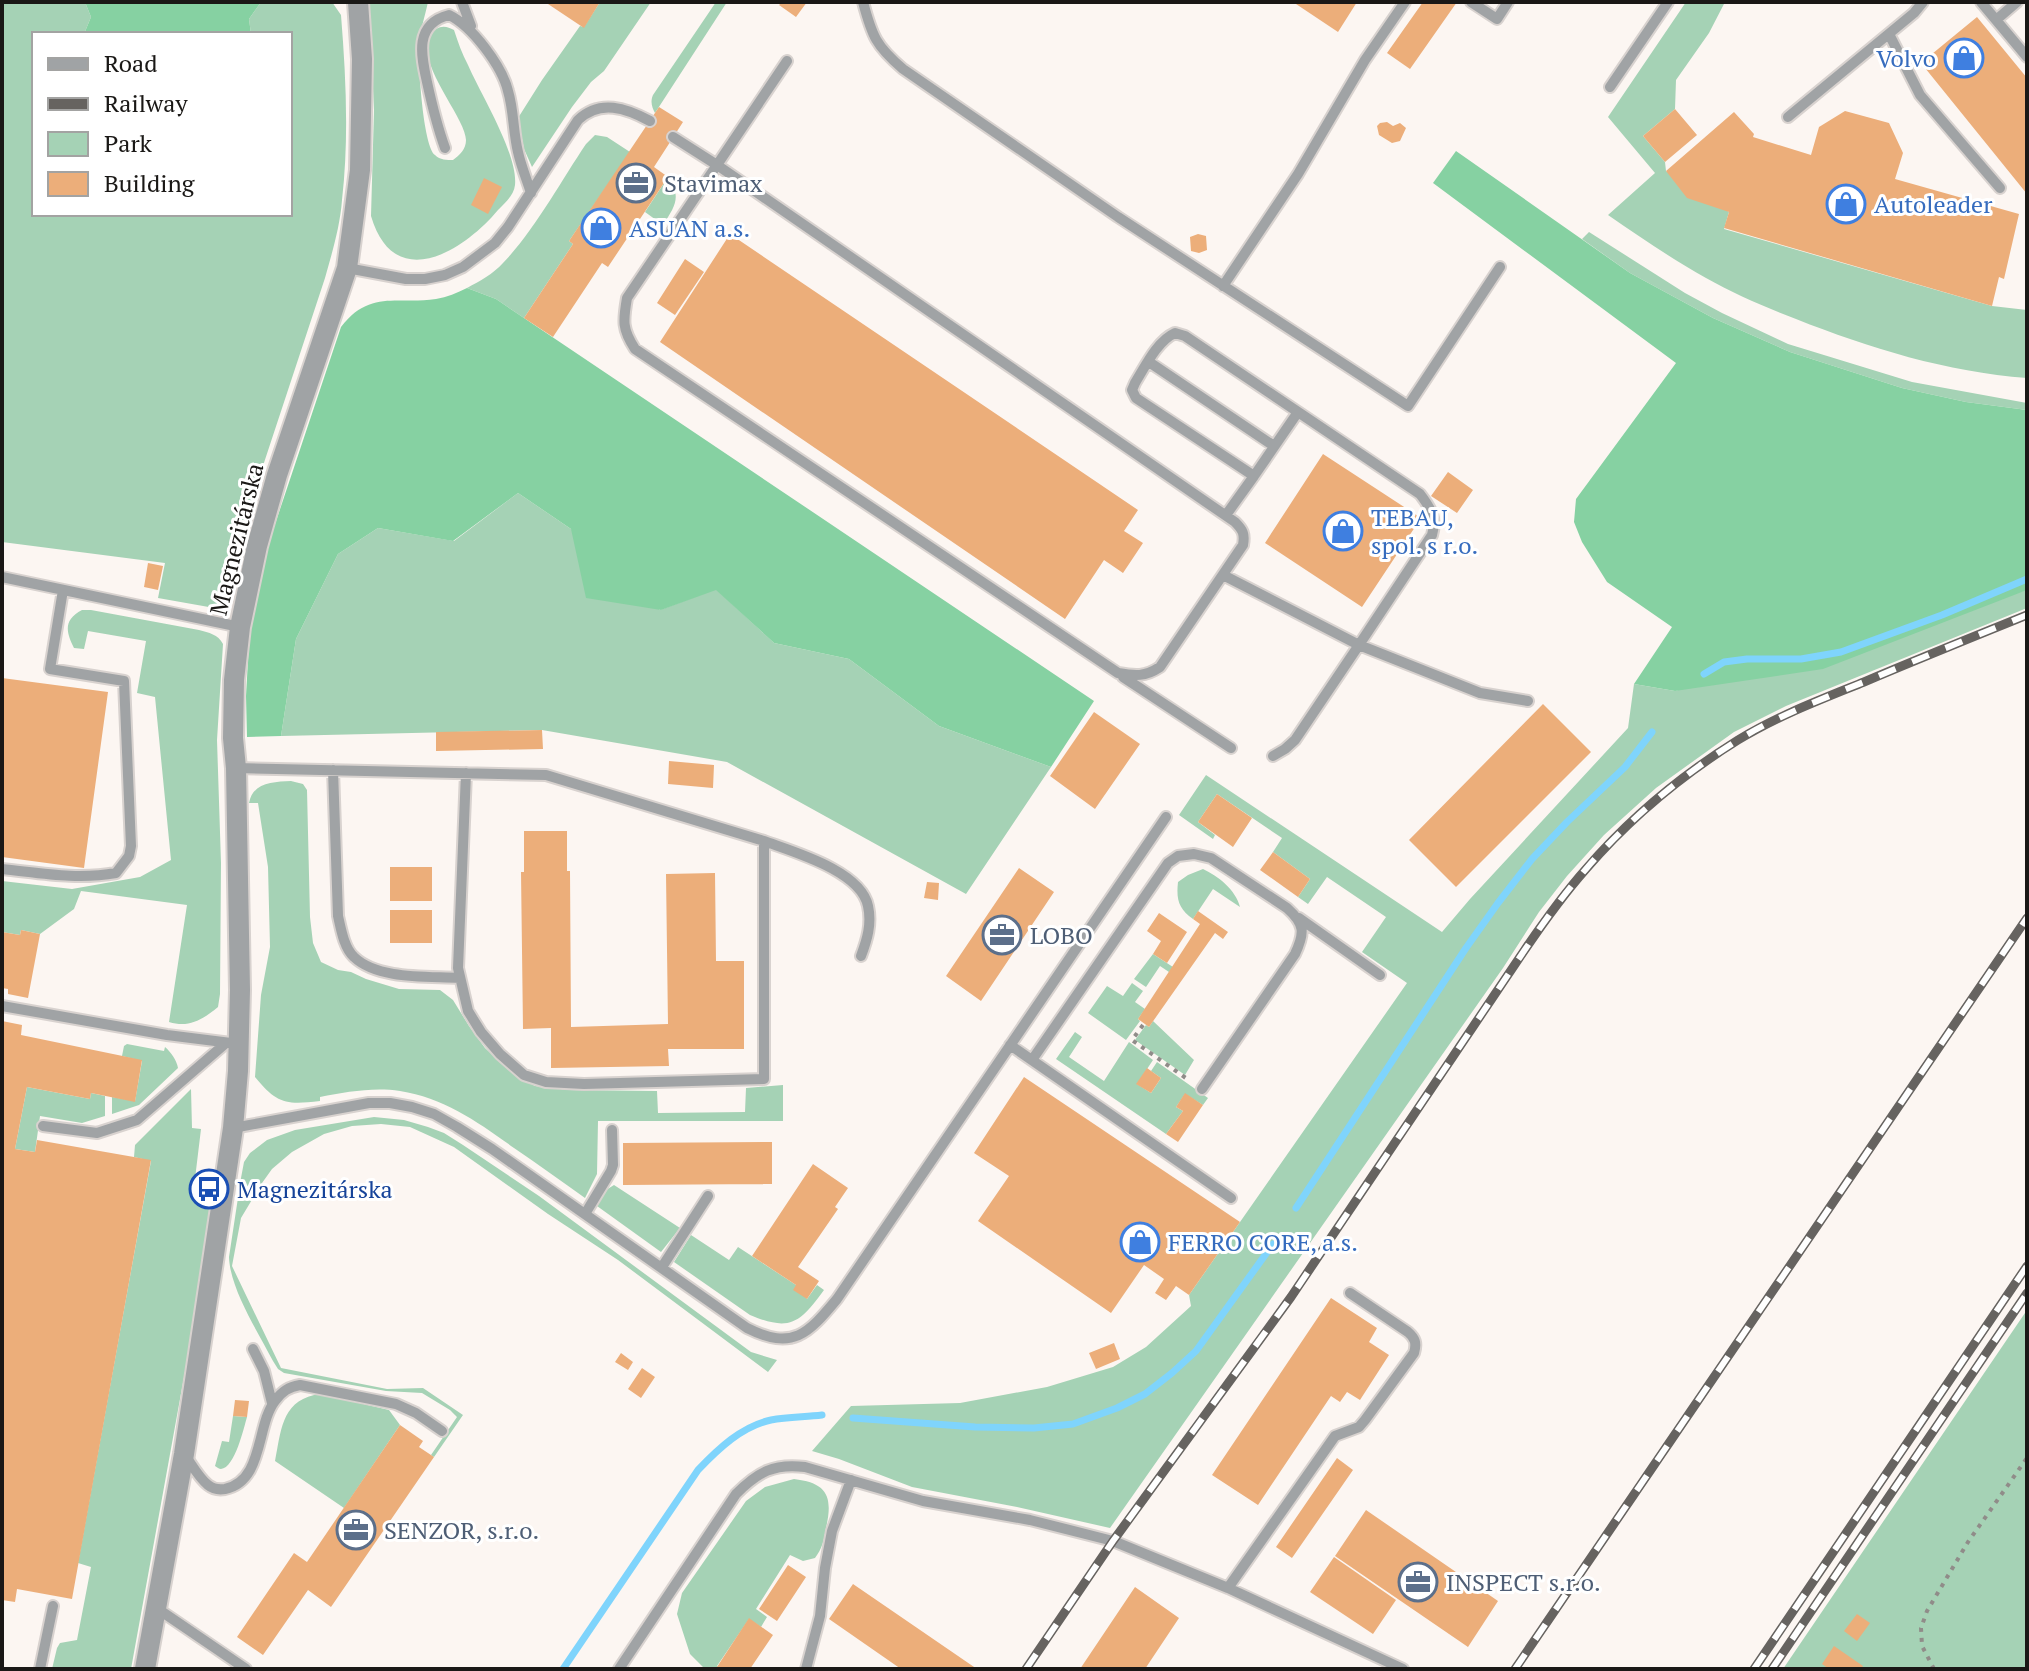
<svg xmlns="http://www.w3.org/2000/svg" width="2029" height="1671" font-family="'PT Serif',serif">
	<rect width="100%" height="100%" fill="#fcf6f2"/>
	<path fill="#a5d2b5" d="M2 2H85L91 17 84 34H34V214H290V34H251L249 19 261 2H332L341 15C346 77 349 139 342 200 340 227 332 253 325 278L250 505 234 560 224 605 220 609 158 598 165 563 2 542Z
		M369 2H428C425 16 420 31 419 45 418 63 423 145 435 155 440 160 447 160 453 160 460 155 466 149 466 140 466 116 404 51 436 29 443 25 448 27 454 30 458 42 462 54 468 65 481 95 518 154 515 185 514 195 505 203 498 210 463 252 394 294 371 216L374 110Z
		M600 2H651L604 71 591 82 572 107 532 167 524 149 518 118 542 80 580 26 584 27Z
		M716 2H727L655 113C652 107 650 102 653 95Z
		M1686 2H1725L1709 33 1676 80 1675 109 1643 136 1665 162 1666 171 1729 212 1724 229 1992 306 2027 310V378C1947 372 1869 348 1796 319 1765 307 1734 294 1706 278 1672 259 1640 237 1608 215L1655 173 1608 117Z
		M595 135 607 137 630 152 569 241 573 244 524 318 496 299 467 288C480 281 493 274 503 263 534 231 561 181 586 144Z
		M668 177C682 197 675 206 663 225L645 212Z
		M1589 232 1685 293 1722 313 1788 344 1912 382 2027 403V410L1966 402 1902 388 1790 352 1713 318 1630 273 1582 239Z
		M518 493 571 529 660 610 716 589 774 643 849 659 939 726 1051 767 966 894 727 762 542 730 281 736 296 639 338 554 378 528 454 541Z
		M2027 590V608L1786 706 1734 732 1656 788 1604 835 1567 876 1539 912 1503 968 1110 1528 1017 1507 912 1487 839 1459 812 1451 851 1406 960 1403 1047 1387 1113 1367 1146 1347 1191 1306 1189 1295 1407 983 1362 952 1386 917 1327 877 1308 904 1298 897 1310 879 1273 852 1282 838 1217 794 1198 822 1215 835 1213 839 1179 815 1206 775 1442 932 1470 899 1628 728 1634 684 1675 691Z
		M82 610H91L199 630C209 633 218 634 223 644L217 740 221 863 220 994 218 1007C202 1020 189 1028 169 1022L187 905 81 891 74 909 40 934 21 930 20 935 2 932V881L72 889 140 877 171 860 155 697 137 693 146 641 88 631 84 649 74 648C66 632 63 620 82 610Z
		M291 781 303 784 307 790 310 917 313 943 321 962 338 970 351 972 366 979 399 989 440 990 453 1000 469 1026 485 1048 512 1073 535 1086 569 1090 657 1091 658 1113 745 1112 746 1088 783 1085V1121H598L597 1174 585 1198C561 1181 538 1164 514 1148 478 1122 444 1098 400 1091 373 1087 346 1092 320 1097V1101C286 1105 277 1104 255 1077L261 995 270 947 268 867 258 803H249C253 782 273 782 291 781Z
		M1203 869C1218 876 1236 890 1240 907L1213 889 1193 919C1179 909 1176 900 1178 882L1188 875Z
		M1153 954 1173 967 1169 972 1160 966 1146 987 1134 979Z
		M1132 983 1143 991 1135 1002 1145 1009 1138 1019 1140 1021 1126 1040 1088 1013 1107 986 1123 996Z
		M1153 1021 1194 1060 1185 1075 1135 1040 1146 1025 1149 1027Z
		M1075 1032 1082 1037 1069 1057 1104 1081 1129 1042 1153 1060 1137 1084 1151 1093 1161 1078 1151 1071 1157 1062 1208 1098 1203 1105 1185 1094 1176 1107 1183 1111 1166 1134 1056 1059Z
		M127 1044 164 1051 165 1047C171 1052 177 1061 178 1068L139 1105 112 1114V1097L135 1101 142 1061 122 1056 124 1046Z
		M27 1087 90 1099 91 1093 105 1096V1116L82 1123 40 1116 35 1152 15 1149Z
		M191 1089 192 1128 201 1129 194 1187 206 1195 211 1211 190 1344 131 1669H52L57 1648 60 1643 77 1640 91 1567 78 1563 151 1161 134 1157 135 1145Z
		M374 1117 404 1120 428 1127 444 1133 463 1145 539 1196 751 1352 777 1360 768 1372 618 1260 548 1214 454 1147 410 1127 381 1124 352 1126 324 1134 292 1152 272 1169 262 1183 241 1218 232 1266 281 1368 387 1389 423 1388 463 1415 434 1457 431 1455 457 1417 450 1410 422 1393 386 1391 284 1373 278 1369 273 1361C258 1332 230 1289 229 1257L241 1178 244 1162 250 1153 267 1140 295 1130Z
		M614 1185 680 1228 661 1252 597 1206 606 1190Z
		M691 1235 729 1260 738 1247 796 1285 807 1299 817 1285 824 1290C800 1323 790 1332 750 1315L674 1262Z
		M2027 1310V1669H1783Z
		M314 1395H325L389 1410 400 1425 344 1508 275 1461C281 1432 281 1403 314 1395Z
		M233 1416 247 1417C244 1427 235 1468 221 1469 219 1469 217 1467 215 1466L222 1441 229 1442Z
		M794 1479C828 1483 833 1497 826 1528 824 1540 822 1549 815 1558L803 1561 790 1555 756 1609 767 1617 761 1627 749 1619 717 1666 720 1669H705L690 1654 677 1614 682 1593 746 1501 765 1487Z"/>
	<path fill="#86d1a2" d="M85 2H261L249 19 251 34H84L91 17Z
		M1456 151 1630 273 1713 318 1790 352 1902 388 1966 402 2027 410V590L1823 669 1675 691 1634 684 1672 627 1607 582 1582 542 1574 522 1576 499 1676 363 1433 183Z
		M467 288 496 299 524 318 1094 701 1051 767 939 726 849 659 774 643 716 590 661 610 586 598 571 529 518 493 453 541 378 528 338 554 296 639 281 736 247 737 246 696 250 624 264 557 341 327C370 289 398 305 436 299 447 297 457 293 467 288Z"/>
	<g fill="none" stroke-linecap="round" stroke-linejoin="round">
		<path stroke="#7fd4fc" stroke-width="7" d="M1704 674 1724 662 1747 659H1801L1841 652 1942 615 2027 579
			M1296 1208 1466 948 1498 903 1532 859 1567 822 1625 767 1652 732
			M853 1418 975 1427 1034 1428 1073 1424 1117 1408 1145 1394 1172 1373 1196 1351 1273 1244
			M563 1669 698 1470C718 1449 742 1426 771 1420 788 1417 806 1417 822 1415"/>
	</g>
	<path fill="#ecae7a" d="M545 2H600L584 28Z
		M782 2H807L796 17 779 5Z
		M1293 2H1357L1338 32Z
		M1423 2H1457L1410 69 1387 53Z
		M1977 17 2027 78V194L1921 63Z
		M659 107 683 122 654 167 668 177 608 267 602 263 553 337 524 318 573 244 569 241Z
		M1675 109 1697 135 1665 162 1643 136Z
		M1845 111 1889 123 1903 153 1895 179 2019 214 2004 279 1999 277 1992 306 1724 228 1729 212 1687 198 1666 171 1734 112 1754 134 1753 137 1811 155 1819 127Z
		M1387 122 1393 126 1400 123 1406 128 1400 141 1392 143 1379 135 1377 126 1380 123Z
		M484 178 502 187 488 214 471 205Z
		M730 234 1138 510 1124 531 1143 543 1123 573 1104 560 1065 619 660 342Z
		M1198 234 1206 236 1207 250 1199 253 1191 251 1190 237Z
		M685 259 704 272 675 315 657 303Z
		M1323 454 1421 518 1362 607 1265 543Z
		M1448 472 1473 490 1457 513 1431 496Z
		M148 563 163 566 158 590 144 587Z
		M2 678 108 692 84 868 2 857Z
		M1543 704 1591 752 1456 887 1409 840Z
		M1094 712 1140 744 1095 809 1050 776Z
		M542 730 543 749 436 751V732Z
		M669 761 714 765 713 788 668 784Z
		M1217 794 1252 818 1233 847 1198 822Z
		M524 831H567V871H570L571 1027 668 1024 666 874 715 873 716 961H744V1049H668L669 1066 551 1068V1028L523 1029 521 872H524Z
		M1273 852 1310 879 1298 897 1260 870Z
		M390 867H432V901H390Z
		M1019 868 1054 892 981 1001 946 976Z
		M927 882 939 883 938 900 924 898Z
		M390 910H432V943H390Z
		M1198 911 1228 932 1223 939 1215 933 1149 1027 1138 1019 1200 924 1193 919Z
		M1159 913 1187 932 1167 963 1153 954 1161 941 1147 931Z
		M21 930 40 934 28 998 8 994V989L2 988V932L20 935Z
		M2 1021 22 1025 21 1035 142 1060 135 1102 91 1093 90 1099 27 1087 15 1149 35 1152 37 1140 151 1160 72 1599 17 1589 15 1602 2 1600Z
		M1147 1068 1161 1078 1151 1093 1136 1084Z
		M1024 1077 1240 1222 1189 1295 1176 1286 1166 1300 1155 1293 1164 1279 1144 1265 1111 1313 978 1221 1009 1176 974 1153Z
		M1185 1093 1203 1105 1178 1142 1166 1134 1183 1111 1176 1107Z
		M772 1142V1184L623 1185V1143Z
		M813 1164 848 1188 835 1207 838 1209 798 1267 819 1281 807 1299 793 1290 796 1285 752 1256Z
		M1331 1298 1377 1328 1369 1342 1389 1355 1360 1400 1347 1392 1340 1402 1331 1396 1258 1505 1212 1475Z
		M1114 1343 1120 1359 1096 1369 1089 1353Z
		M621 1353 633 1362 628 1370 615 1362Z
		M642 1368 655 1377 641 1398 628 1389Z
		M235 1400 249 1401 247 1417 233 1416Z
		M400 1425 423 1441 419 1447 434 1457 331 1607 308 1590 263 1655 237 1637 294 1553 307 1562Z
		M1337 1458 1353 1470 1292 1558 1276 1547Z
		M1366 1510 1498 1601 1468 1647 1335 1556Z
		M1334 1557 1396 1600 1373 1634 1310 1592Z
		M788 1565 806 1577 777 1621 759 1609Z
		M853 1584 977 1669H901L829 1619Z
		M1135 1587 1179 1618 1145 1669H1080Z
		M1857 1614 1870 1623 1857 1641 1844 1631Z
		M749 1618 773 1635 750 1669H720L717 1667Z
		M1834 1646 1863 1666 1861 1669H1829L1822 1664Z"/>
	<g fill="none" stroke-linecap="round" stroke-linejoin="round">
		<g stroke="#d8d2cf" stroke-width="14">
			<path id="service" d="M462 2 471 26
				M863 2C872 36 876 46 903 69L1118 217 1408 406 1500 267
				M1471 2 1497 19 1508 2
				M1981 2 1996 20
				M2017 2 1996 20 2027 57
				M1889 34 1920 95 2000 188
				M1610 87 1668 2
				M1788 117 1914 13 1923 2
				M673 137 717 165 627 298C623 321 622 329 635 349L1118 673C1135 676 1145 677 1160 667L1243 545C1245 534 1243 530 1235 522L717 165 787 61
				M445 148C437 126 432 105 427 82 421 55 414 24 449 15 472 26 502 66 508 91 514 111 513 132 518 152 521 166 527 180 531 193
				M347 268 406 279H425L445 275 463 267 495 243 508 227 578 120C600 99 626 108 650 121
				M1223 286 1298 174 1365 60 1405 2
				M1149 362 1274 446
				M1254 476 1298 412
				M1226 515 1254 476 1136 398 1132 390 1135 383C1145 367 1157 341 1175 333L1185 336 1420 494C1430 507 1437 518 1432 535L1359 645 1480 693 1528 701
				M1223 575 1359 645 1295 740 1285 749 1273 756
				M2 577 240 627
				M1123 677 1231 748
				M236 768 546 775 764 841V1079L584 1084 546 1082 524 1075 500 1054 481 1032 468 1011 458 968 466 773
				M333 770 338 916C341 929 344 948 354 957 378 980 429 976 459 978
				M764 841C794 852 861 871 868 906 872 924 867 940 861 956
				M2 869C41 873 77 880 116 873L129 856 131 846 124 681 50 669 63 590
				M1299 918 1380 975
				M2 1006 167 1035 239 1044
				M1010 1045 1231 1198
				M1032 1060 1168 863 1178 856 1194 854 1211 858 1287 908C1305 924 1305 933 1295 954L1202 1089
				M43 1126 97 1133 137 1120 226 1043
				M233 1128 369 1103H390L412 1107 434 1114 457 1127 492 1149 747 1328C793 1351 808 1334 837 1299L1166 817
				M585 1214 611 1171 613 1165 612 1130
				M662 1267 708 1196
				M253 1349 264 1371 272 1403
				M185 1455C192 1465 199 1478 208 1485 213 1489 219 1490 225 1489 264 1481 256 1425 275 1401 282 1391 289 1387 300 1385L396 1404 416 1413 442 1431
				M1228 1588 1335 1436 1359 1427 1365 1420 1414 1353C1417 1343 1415 1338 1408 1332L1350 1293
				M155 1607 246 1669
				M40 1669 53 1606
				M619 1669 736 1494C758 1472 774 1463 805 1467L923 1501 1030 1520 1113 1541 1228 1588 1403 1669
				M806 1669 820 1616 825 1568 832 1531 851 1480"/>
		</g>
		<g stroke="#d8d2cf" stroke-width="24">
			<path id="minor" d="M145 1669 184 1454 233 1128 238 1071 240 990 236 768 233 738 234 680 240 627 257 546 277 475 347 268 360 170 362 59 358 2"/>
		</g>
		<path stroke="#908c89" stroke-width="4" stroke-dasharray="4 6" stroke-linecap="butt" d="M1143 1025 1132 1040 1190 1081
			M1934 1669 1922 1646 1921 1628 1927 1611 1968 1542 2027 1458"/>
		<use href="#service" stroke="#a0a3a5" stroke-width="10"/>
		<use href="#minor" stroke="#a0a3a5" stroke-width="20"/>
		<g stroke="#666360" stroke-width="9">
			<path id="rail" d="M1026 1669 1113 1541 1291 1297 1524 951C1543 923 1563 895 1586 869 1629 819 1682 775 1738 740 1777 716 1822 699 1864 682 1918 659 1973 637 2027 615
				M1515 1669 2027 918
				M1754 1669 2027 1266
				M1772 1669 2027 1293"/>
		</g>
		<use href="#rail" stroke="#fff" stroke-width="6" stroke-dasharray="18" stroke-linecap="butt"/>
	</g>
	<defs>
		<g id="shop-ring" transform="scale(2)"><circle r="9.5" fill="#fff" stroke="#3f7fe0" stroke-width="1.5"/><path d="M-5-2.5h2.3a2.7 3.5 0 0 1 5.4 0H5L5.5 6h-11ZM-1.5-2.5h3a1.5 2.3 0 0 0-3 0Z" fill="#3f7fe0"/></g>
		<g id="office-ring" transform="scale(2)"><circle r="9.5" fill="#fff" stroke="#5c6f8a" stroke-width="1.5"/><path d="M-6-3h4V-5.5h4V-3h4V5H-6ZM-1-4.5V-3h2v-1.5ZM-6 0V1H6V0Z" fill="#5c6f8a"/></g>
		<g id="bus-ring" transform="scale(2)"><circle r="9.5" fill="#fff" stroke="#1a4fb4" stroke-width="1.5"/><path d="M-5-6H5V4H4V6H2V4H-2V6H-4V4H-5ZM-3.5-4V0h7V-4ZM-3.5 1.2v1.5H-2V1.2ZM2 1.2v1.5H3.5V1.2Z" fill="#1a4fb4"/></g>
	</defs>
	<g fill-rule="evenodd">
		<use href="#shop-ring" x="1964" y="58"/>
		<use href="#office-ring" x="636" y="183"/>
		<use href="#shop-ring" x="1846" y="204"/>
		<use href="#shop-ring" x="601" y="228"/>
		<use href="#shop-ring" x="1343" y="531"/>
		<use href="#office-ring" x="1002" y="935"/>
		<use href="#bus-ring" x="209" y="1189"/>
		<use href="#shop-ring" x="1140" y="1242"/>
		<use href="#office-ring" x="356" y="1530"/>
		<use href="#office-ring" x="1418" y="1582"/>
	</g>
	<g text-anchor="middle" dominant-baseline="central" stroke-width="6" stroke-linejoin="round" paint-order="stroke">
		<g font-size="24" fill="#366cbe" stroke="#fff" text-anchor="start">
			<text x="1936" y="58" text-anchor="end">Volvo</text>
			<text x="1874" y="204">Autoleader</text>
			<text x="629" y="228">ASUAN a.s.</text>
			<text x="1371" y="517">TEBAU,<tspan x="1371" dy="28">spol. s r.o.</tspan></text>
			<text x="1168" y="1242">FERRO CORE, a.s.</text>
		</g>
		<g font-size="24" fill="#4e5e75" stroke="#fff" text-anchor="start">
			<text x="664" y="183">Stavimax</text>
			<text x="1030" y="935">LOBO</text>
			<text x="384" y="1530">SENZOR, s.r.o.</text>
			<text x="1446" y="1582">INSPECT s.r.o.</text>
		</g>
		<g font-size="24" fill="#1a1816" stroke="#fff">
			<text transform="translate(236 539) rotate(-76)">Magnezitárska</text>
		</g>
		<g font-size="24" fill="#164399" stroke="#fff" text-anchor="start">
			<text x="237" y="1189">Magnezitárska</text>
		</g>
	</g>
	<rect width="2029" height="1671" fill="none" stroke="#1a1816" stroke-width="8"/>
	<rect x="32" y="32" width="260" height="184" fill="#ffffff" stroke="#a3a3a2" stroke-width="2"/>
	<rect x="48" y="58" width="40" height="12" fill="#a0a3a5" stroke="#a3a3a2" stroke-width="2"/>
	<text x="104" y="72" font-size="24" fill="#1a1816">Road</text>
	<rect x="48" y="98" width="40" height="12" fill="#666360" stroke="#a3a3a2" stroke-width="2"/>
	<text x="104" y="112" font-size="24" fill="#1a1816">Railway</text>
	<rect x="48" y="132" width="40" height="24" fill="#a5d2b5" stroke="#a3a3a2" stroke-width="2"/>
	<text x="104" y="152" font-size="24" fill="#1a1816">Park</text>
	<rect x="48" y="172" width="40" height="24" fill="#ecae7a" stroke="#a3a3a2" stroke-width="2"/>
	<text x="104" y="192" font-size="24" fill="#1a1816">Building</text>
</svg>
